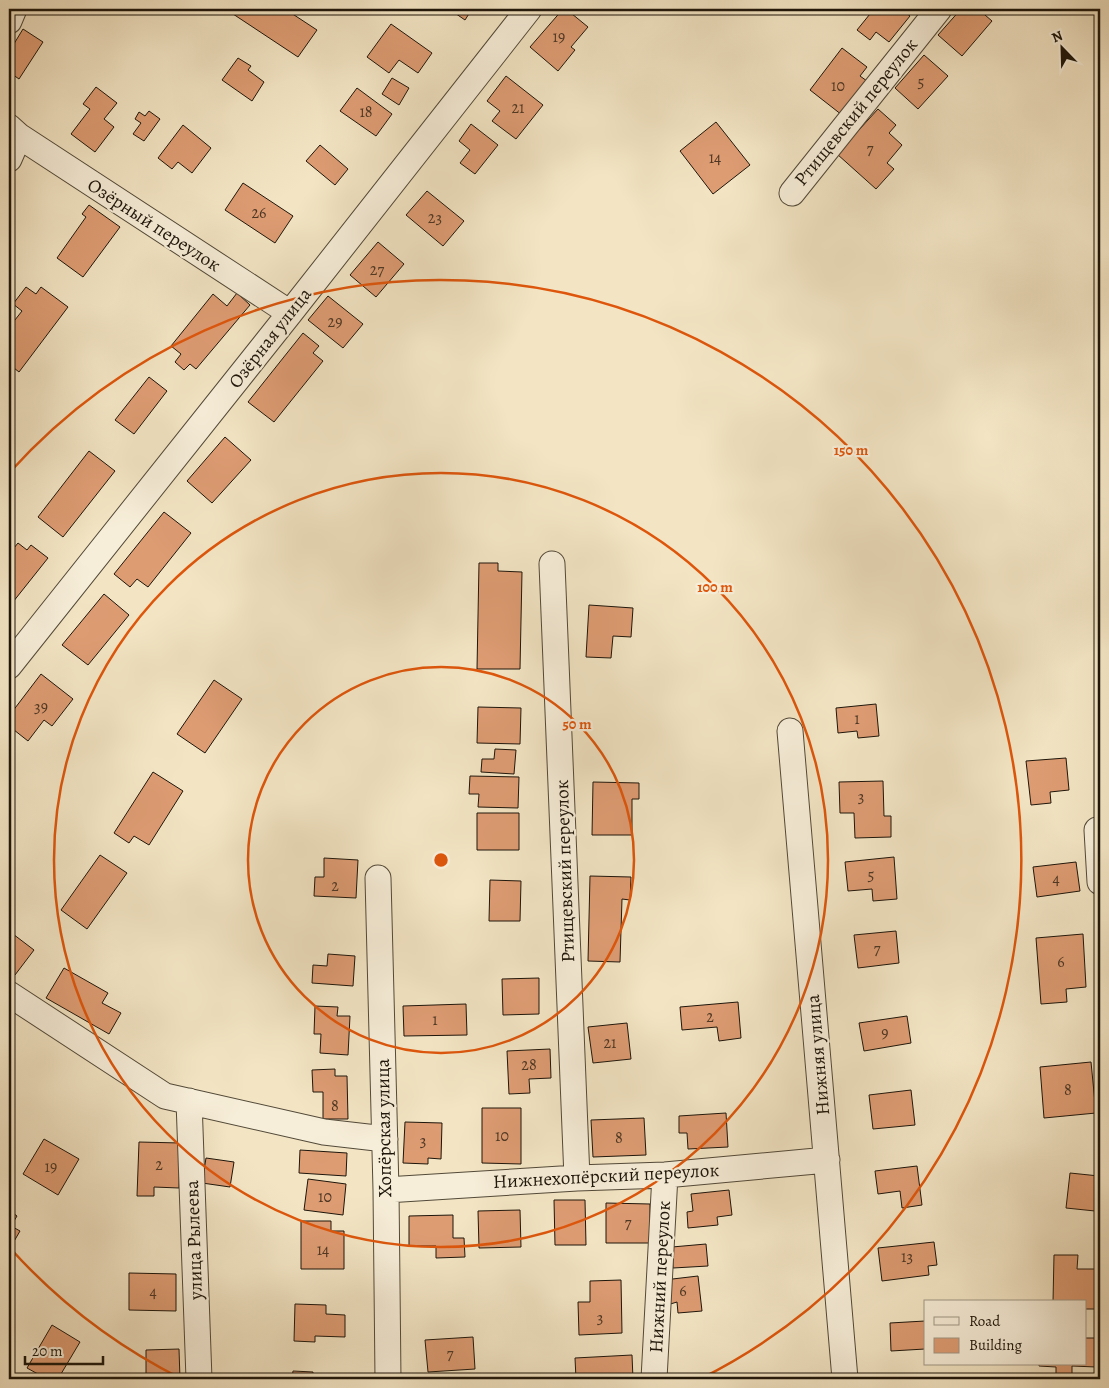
<svg xmlns="http://www.w3.org/2000/svg" width="1109" height="1388" font-family="Alegreya,serif">
	<rect width="100%" height="100%" fill="#f3e5c4"/>
	<filter id="stains"><feTurbulence type="fractalNoise" baseFrequency=".004" numOctaves="4"/><feColorMatrix values="0 0 0 0 .2 0 0 0 0 .09 0 0 0 0 .02 0 0 0 .5 -.17"/></filter>
	<radialGradient id="worn" r=".72"><stop offset=".6" stop-color="#630" stop-opacity="0"/><stop offset="1" stop-color="#630" stop-opacity=".3"/></radialGradient>
	<path fill="#de9c73" stroke="#1d150a" d="M232 9H285L317 30 298 57 230 12Z
		M449 9H472L465 20Z
		M563 9H566L588 27 571 47 575 50 558 71 530 47Z
		M874 9H901L910 16 889 42 876 32 870 40 857 30Z
		M961 9H978L992 21 962 56 938 35Z
		M391 24 432 53 418 73 399 60 389 73 367 57Z
		M23 29 43 42 19 79 9 72V52Z
		M842 48 867 67 860 76 867 81 842 115 810 90Z
		M924 55 948 76 918 109 895 88Z
		M238 58 251 66 248 70 264 82 252 101 222 80Z
		M506 76 543 105 516 139 492 121 500 111 487 101Z
		M392 78 409 88 399 105 382 94Z
		M96 87 117 103 104 119 114 127 95 152 71 134 90 109 83 104Z
		M357 88 392 114 376 136 340 111Z
		M878 109 896 125 889 133 902 145 887 163 894 169 876 189 837 154Z
		M149 111 160 119 144 141 133 134 141 123 135 119 139 112 145 116Z
		M716 122 750 165 713 194 680 151Z
		M471 124 498 145 475 174 460 163 470 150 459 141Z
		M183 125 211 148 192 173 178 162 172 169 158 158Z
		M320 145 348 169 335 185 306 161Z
		M243 183 293 216 275 243 225 210Z
		M427 191 464 221 443 246 406 215Z
		M89 205 120 227 83 277 57 258 86 217 82 214Z
		M378 242 404 264 376 297 350 275Z
		M26 287 36 294 41 287 68 307 19 372 9 364V323L11 325 22 311 13 304Z
		M237 293 250 305 196 369 190 364 184 370 175 362 181 354 171 346 213 294 227 306Z
		M328 296 363 324 343 348 308 320Z
		M303 333 319 346 313 353 323 361 274 422 248 402Z
		M149 377 167 391 134 434 115 420Z
		M225 437 251 460 212 503 187 481Z
		M89 451 115 471 63 537 38 517Z
		M164 512 191 533 148 587 137 579 130 587 114 574Z
		M18 543 27 550 31 545 48 558 9 607V554Z
		M479 563H498V571L522 572 520 669H477Z
		M104 594 129 615 88 665 62 645Z
		M589 605 633 608 631 637 613 636 611 658 586 657Z
		M41 674 73 699 52 726 44 720 28 741 9 726V716Z
		M214 680 242 699 205 753 177 734Z
		M876 704 879 736 858 738 857 731 838 733 836 708Z
		M478 707 521 708 520 744 477 743Z
		M495 749 516 750 514 774 481 772 482 759H494Z
		M1066 758 1069 790 1050 792 1051 803 1031 805 1026 761Z
		M153 772 183 791 149 845 134 836 129 843 114 833Z
		M470 776 519 777 518 808 478 807 479 794H469Z
		M883 781 884 816H891V837L855 838 854 813H840L839 782Z
		M593 782 639 783V799H632V835H592Z
		M477 813H519V850H477Z
		M100 855 127 873 87 929 61 910Z
		M894 857 897 899 873 901 872 889 848 891 845 862Z
		M324 858 358 860 356 898 314 896 315 877H324Z
		M1076 862 1080 891 1037 897 1033 867Z
		M590 876 631 877 630 900 622 899 620 962 588 961Z
		M490 880 521 881 520 921H489Z
		M9 931 34 950 15 975 9 971Z
		M896 931 899 963 858 968 854 935Z
		M1083 934 1086 987 1066 989 1067 1002 1041 1004 1036 938Z
		M328 954 355 956 353 986 312 983 313 965 327 966Z
		M64 968 108 993 102 1003 121 1013 109 1034 46 998Z
		M539 978V1014L503 1015 502 979Z
		M738 1002 741 1038 719 1041 717 1027 682 1030 680 1007Z
		M466 1004 467 1035 404 1036 403 1006Z
		M315 1006 338 1007 337 1016H350L348 1055 320 1053 321 1034H314Z
		M907 1016 911 1043 864 1051 859 1023Z
		M627 1023 631 1059 593 1063 588 1027Z
		M550 1049 551 1078 529 1079 530 1093 509 1094 507 1051Z
		M1091 1062 1096 1113 1044 1118 1040 1067Z
		M335 1069V1076H347L348 1119H323V1092H313L312 1070Z
		M911 1090 915 1125 873 1129 869 1095Z
		M482 1108H521V1164L482 1163Z
		M726 1113 728 1147 688 1149 687 1133H679V1116Z
		M644 1118 646 1155 593 1157 591 1120Z
		M405 1122 442 1123 441 1159 428 1158V1164L403 1163Z
		M44 1139 79 1159 58 1195 23 1174Z
		M139 1142 180 1143 179 1188 154 1187V1196H137Z
		M300 1150 347 1153 346 1176 299 1173Z
		M206 1158 234 1162 230 1187 202 1183Z
		M917 1166 922 1205 902 1208 900 1191 878 1194 875 1171Z
		M1070 1173 1099 1176 1095 1211 1066 1208Z
		M308 1179 346 1184 343 1215 304 1210Z
		M729 1190 732 1215 717 1217 718 1225 688 1228 687 1212 693 1211 691 1194Z
		M554 1200H585L586 1245H555Z
		M606 1203 650 1204V1243H606Z
		M9 1210 17 1216 11 1226 20 1231 9 1250Z
		M520 1210 521 1247 479 1248 478 1211Z
		M453 1215V1238H464L465 1257 436 1258V1246H409V1216Z
		M301 1221H331V1231H344V1269H301Z
		M934 1242 937 1265 928 1266 929 1275 882 1281 878 1248Z
		M706 1244 708 1266 673 1268 672 1247Z
		M1054 1255H1078L1077 1269H1098V1309H1085V1302H1053Z
		M129 1273 176 1274V1311L129 1310Z
		M698 1276 702 1311 678 1313 677 1302 667 1305 664 1280Z
		M621 1280 622 1333 579 1335 578 1302H590V1281Z
		M295 1304 326 1305V1314L345 1315V1337L315 1336V1342L294 1341Z
		M925 1321V1349L891 1351 890 1323Z
		M52 1325 80 1342 58 1379H47L27 1368Z
		M473 1337 475 1369 428 1372 425 1340Z
		M1085 1338H1097L1096 1367 1072 1366V1375H1056V1367L1039 1366V1364H1085Z
		M179 1349 180 1379H146V1350Z
		M632 1355 633 1379H576L575 1358Z
		M293 1371 313 1372V1379H326H292Z"/>
	<g fill="none" stroke-linecap="round" stroke-linejoin="round">
		<g stroke="#524938" stroke-width="27">
			<path id="minor" d="M9 21 14 9
				M9 127 19 136 9 159
				M19 136 290 313
				M792 193 939 9
				M552 564 577 1178
				M9 666 290 313 529 9
				M790 731 845 1379
				M1097 830 1100 882
				M378 878 386 1190 388 1379
				M9 994 165 1096 324 1132 385 1139
				M189 1101 199 1379
				M386 1190 577 1178 665 1175 827 1160
				M654 1379 665 1175"/>
		</g>
		<use href="#minor" stroke="#f7eed9" stroke-width="25"/>
	</g>
	<g fill="none" stroke="#de560c" stroke-width="2.5">
		<circle cx="441" cy="860" r="193"/>
		<circle cx="441" cy="860" r="387"/>
		<path d="M182 1379A580 580 0 0 1 10 1248M10 472A580 580 0 1 1 700 1379"/>
	</g>
	<g text-anchor="middle" dominant-baseline="central" stroke-width="4.5" stroke-linejoin="round" paint-order="stroke">
		<g font-size="16" fill="#4d3724">
			<text x="559" y="37">19</text>
			<text x="921" y="82">5</text>
			<text x="838" y="86">10</text>
			<text x="518" y="108">21</text>
			<text x="366" y="112">18</text>
			<text x="870" y="149">7</text>
			<text x="715" y="158">14</text>
			<text x="259" y="213">26</text>
			<text x="435" y="218">23</text>
			<text x="377" y="270">27</text>
			<text x="335" y="322">29</text>
			<text x="41" y="707">39</text>
			<text x="857" y="719">1</text>
			<text x="861" y="797">3</text>
			<text x="871" y="875">5</text>
			<text x="1056" y="879">4</text>
			<text x="335" y="886">2</text>
			<text x="877" y="949">7</text>
			<text x="1061" y="962">6</text>
			<text x="710" y="1017">2</text>
			<text x="435" y="1020">1</text>
			<text x="885" y="1033">9</text>
			<text x="610" y="1043">21</text>
			<text x="529" y="1065">28</text>
			<text x="1068" y="1090">8</text>
			<text x="335" y="1106">8</text>
			<text x="502" y="1136">10</text>
			<text x="619" y="1138">8</text>
			<text x="423" y="1141">3</text>
			<text x="159" y="1165">2</text>
			<text x="51" y="1167">19</text>
			<text x="325" y="1197">10</text>
			<text x="628" y="1223">7</text>
			<text x="323" y="1250">14</text>
			<text x="907" y="1257">13</text>
			<text x="683" y="1291">6</text>
			<text x="153" y="1292">4</text>
			<text x="600" y="1318">3</text>
			<text x="450" y="1354">7</text>
		</g>
		<g font-size="19" fill="#1d150a" stroke="#f7eed9">
			<text transform="translate(856 112) rotate(-51)">Ртищевский переулок</text>
			<text transform="translate(154 225) rotate(33)">Озёрный переулок</text>
			<text transform="translate(270 338) rotate(-52)">Озёрная улица</text>
			<text transform="translate(565 871) rotate(-92)">Ртищевский переулок</text>
			<text transform="translate(818 1055) rotate(-95)">Нижняя улица</text>
			<text transform="translate(384 1128) rotate(-91)">Хопёрская улица</text>
			<text transform="translate(606 1176) rotate(-3)">Нижнехопёрский переулок</text>
			<text transform="translate(194 1240) rotate(-92)">улица Рылеева</text>
			<text transform="translate(660 1277) rotate(-87)">Нижний переулок</text>
		</g>
	</g>
	<circle cx="441" cy="860" r="8" fill="#de560c" stroke="#f7eed9" stroke-width="2.5"/>
	<g font-size="15" text-anchor="middle" font-weight="bold" fill="#de560c" stroke="#f7eed9" stroke-width="4.5" stroke-linejoin="round" paint-order="stroke">
		<text x="851" y="455">150 m</text>
		<text x="715" y="592">100 m</text>
		<text x="577" y="729">50 m</text>
	</g>
	<rect width="1109" height="1388" fill="none" stroke="#f3e5c4" stroke-width="30"/>
	<rect x="10" y="10" width="1089" height="1368" fill="none" stroke="#1d150a" stroke-width="2.5"/>
	<rect x="15" y="15" width="1079" height="1358" fill="none" stroke="#1d150a"/>
	<rect x="924" y="1300" width="162" height="65" fill="#f7eed9" stroke="#a09786"/>
	<rect x="934" y="1317" width="25" height="8" fill="#f7eed9" stroke="#a09786"/>
	<text x="969" y="1326" font-size="15" fill="#1d150a">Road</text>
	<rect x="934" y="1338" width="25" height="15" fill="#de9c73" stroke="#a09786"/>
	<text x="969" y="1350" font-size="15" fill="#1d150a">Building</text>
	<g transform="translate(1062 48) rotate(337)" stroke="#f7eed9" stroke-width="4" paint-order="stroke">
	<path d="M0-4L9 19L0 12L-9 19Z" fill="#1d150a"/>
	<text y="-8" font-size="14" font-weight="bold" text-anchor="middle" fill="#1d150a">N</text>
	</g>
	<path d="M25 1356v8h78v-8" fill="none" stroke="#1d150a" stroke-width="2.5"/>
	<text x="32" y="1356" font-size="15" fill="#1d150a" stroke="#f7eed9" stroke-width="4" paint-order="stroke">20 m</text>
	<rect width="100%" height="100%" filter="url(#stains)"/>
	<rect width="100%" height="100%" fill="url(#worn)"/>
</svg>
